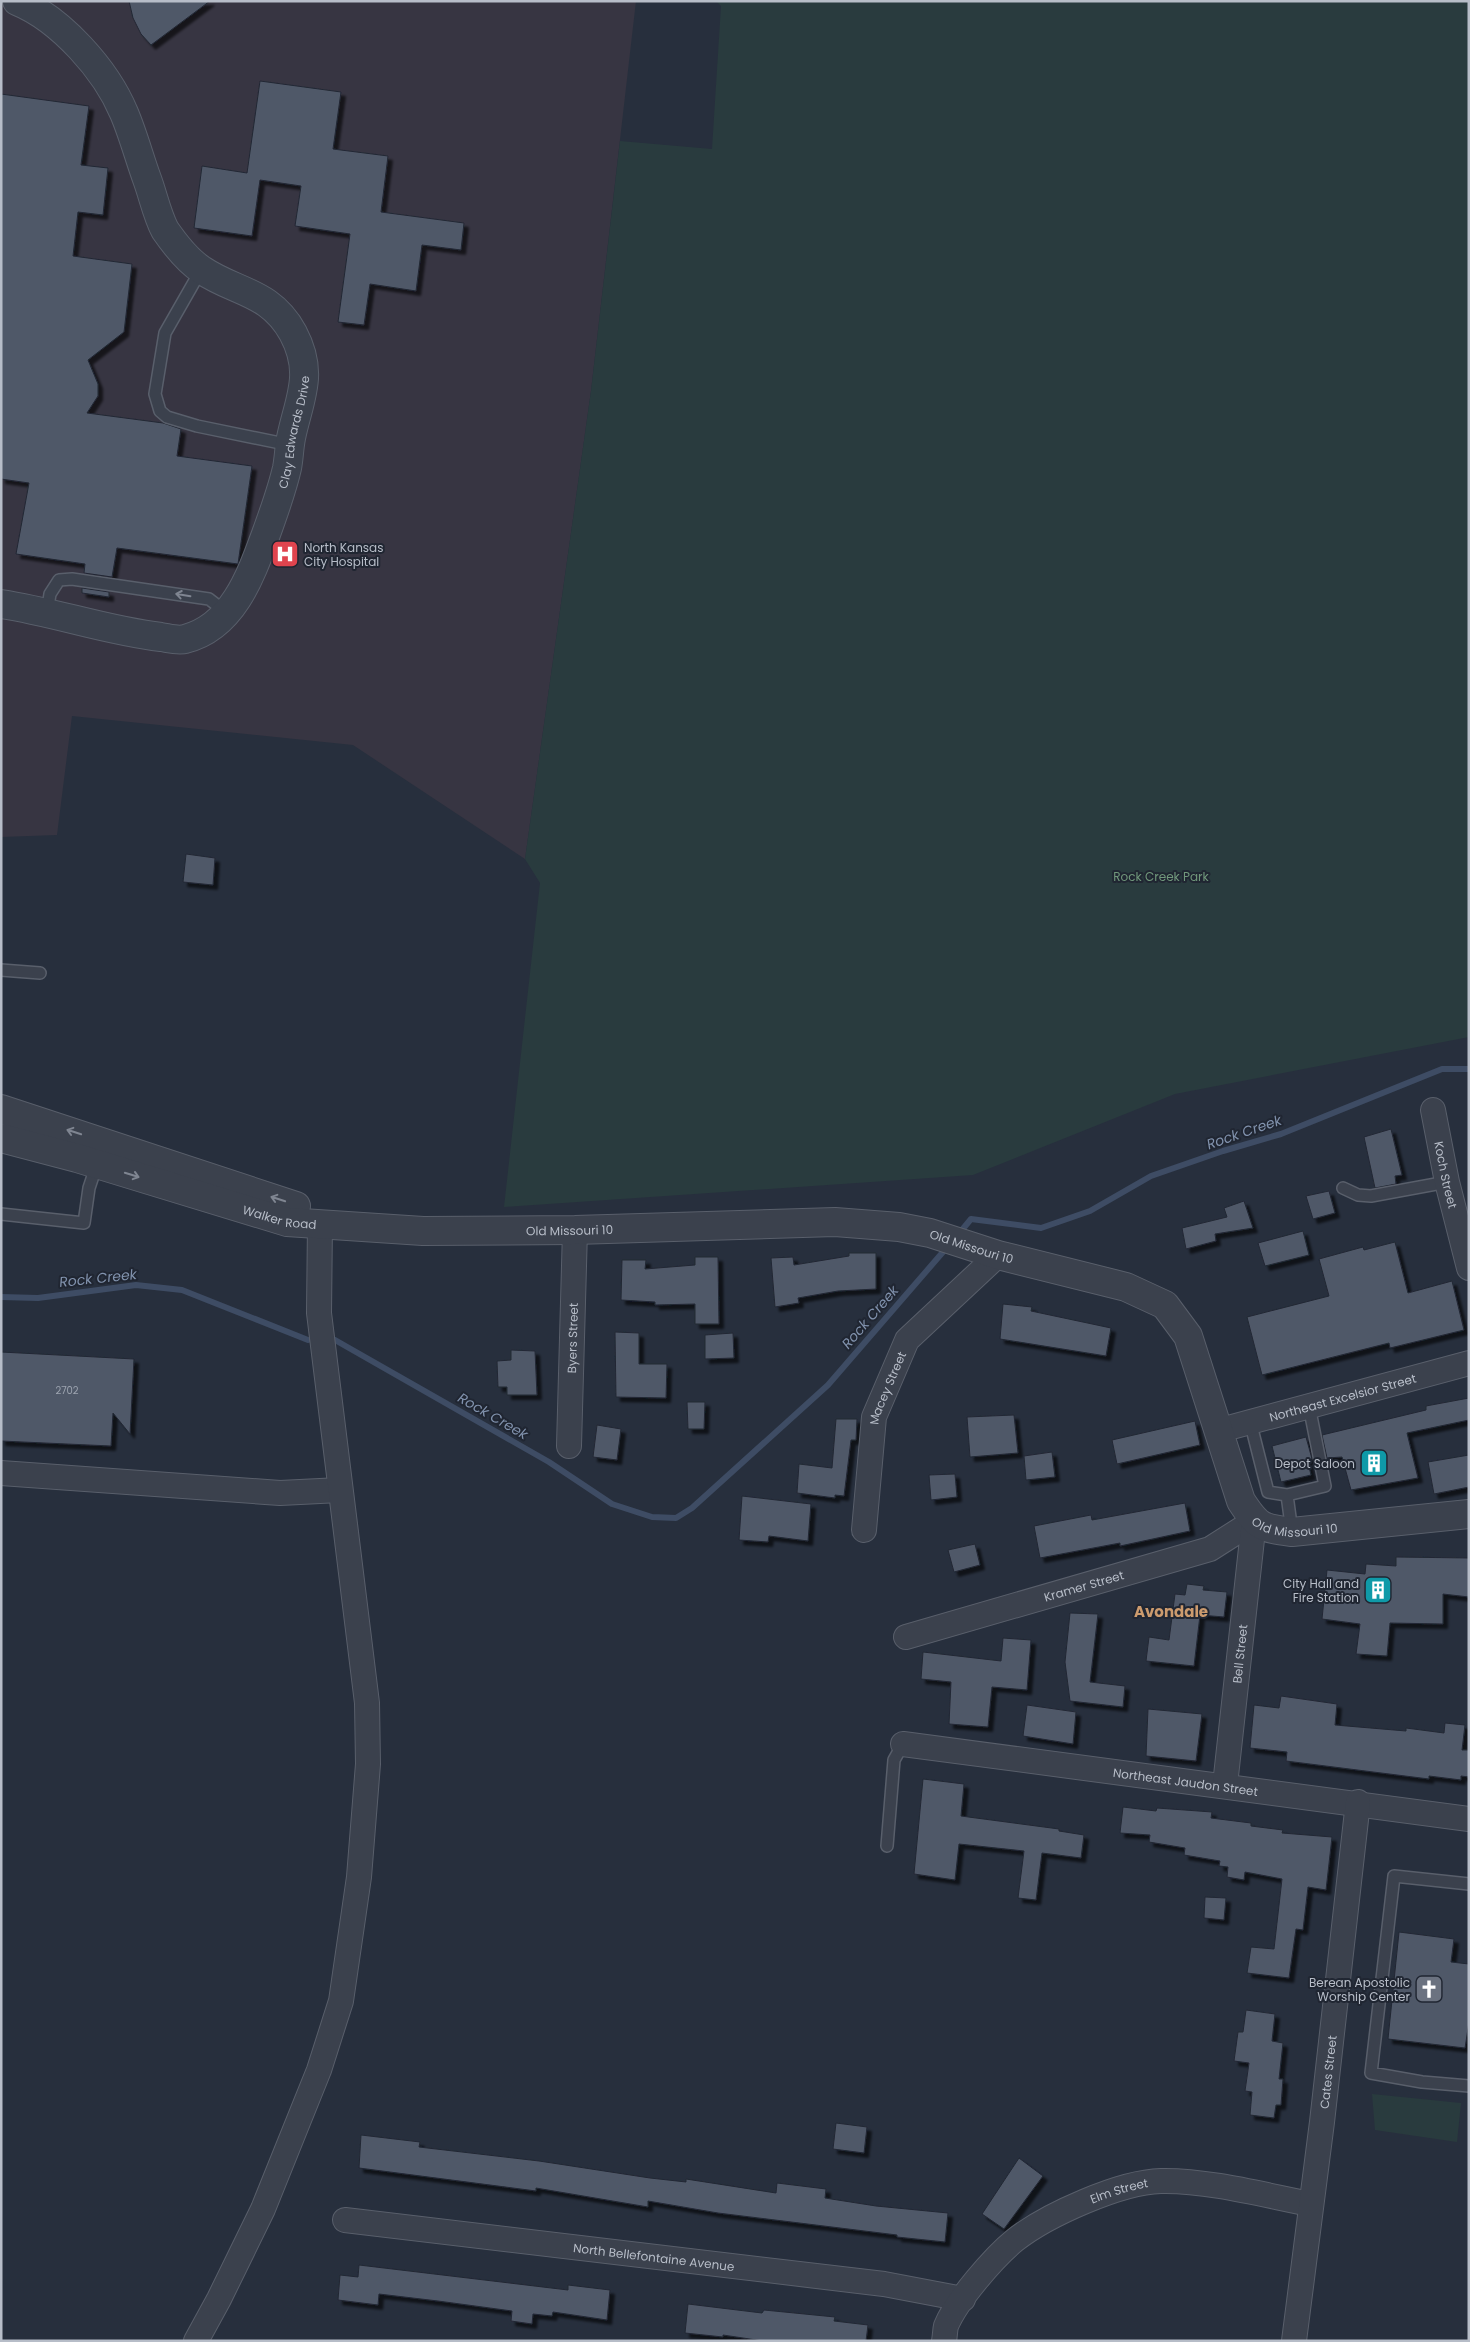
<svg xmlns="http://www.w3.org/2000/svg" width="1470" height="2342" font-family="Poppins,sans-serif">
	<defs>
		<filter id="shadow"><feDropShadow dx="4.5" dy="4.5" stdDeviation="1" flood-color="#0009"/></filter>
	</defs>
	<rect width="100%" height="100%" fill="#272f3d"/>
	<path fill="#373542" d="M1 1H636L591 391 525 859 353 745 72 716 57 835 1 837Z"/>
	<path fill="#293b3e" d="M716 1H1469V1037L1175 1094 973 1175 504 1207 540 883 525 859 591 391 620 141 712 149 721 6Z
		M1372 2094 1461 2103 1457 2142 1375 2130Z"/>
	<g fill="none" stroke-linecap="round" stroke-linejoin="round">
		<path stroke="#3e4c64" stroke-width="6" d="M957 1236 971 1219 1041 1228 1090 1211 1151 1176 1223 1151 1281 1134 1442 1069H1469
			M1 1297 38 1298 136 1285 182 1290 308 1340
			M335 1340 549 1462 612 1504 652 1517 676 1518 692 1508 828 1385 949 1245"/>
	</g>
	<path fill="#505868" stroke="#222834" filter="url(#shadow)" d="M129 1H210L151 45 141 34 133 18Z
		M260 81 341 92 333 149 388 156 381 212 464 223 461 250 422 245 416 291 370 284 364 325 338 322 350 234 295 226 301 186 260 180 252 236 194 228 202 166 247 173Z
		M1 94 89 106 81 165 108 168 103 215 78 212 73 256 132 264 124 332 88 360 98 384V396L87 413 163 423 181 429 177 456 252 466 238 564 117 548 112 577 84 573 85 564 16 554 29 483 1 479Z
		M82 588 109 592V597L82 593Z
		M186 854 215 858 213 885 183 882Z
		M1391 1129 1402 1175 1395 1176 1396 1184 1375 1188 1364 1137Z
		M1329 1191 1335 1213 1313 1219 1306 1196Z
		M1244 1201 1253 1228 1215 1234 1216 1241 1186 1249 1182 1228 1227 1217 1224 1208Z
		M1303 1231 1309 1255 1265 1266 1258 1243Z
		M1395 1242 1408 1293 1452 1281 1464 1330 1390 1348 1389 1343 1262 1375 1247 1317 1329 1296 1319 1259 1363 1247 1364 1250Z
		M849 1253H876V1289L838 1291 798 1298 799 1303 775 1307 771 1258 793 1257 794 1265 849 1256Z
		M695 1257H718L719 1324H695V1304L655 1305V1302L621 1300 622 1260H646L645 1269 695 1265Z
		M1003 1304 1032 1307 1031 1311 1111 1328 1106 1356 1000 1339Z
		M615 1332 639 1333V1364H667L666 1398 616 1397Z
		M733 1333 734 1358 705 1359V1335Z
		M511 1350 535 1351 537 1395H507V1387H498L497 1361 511 1360Z
		M1 1352 134 1359 130 1434 113 1413 111 1446 1 1441Z
		M1469 1398V1420L1407 1433 1418 1478 1351 1490 1342 1457 1327 1458 1322 1435 1426 1410V1406Z
		M687 1402H705L704 1429H688Z
		M1014 1415 1018 1453 970 1457 967 1417Z
		M836 1419H857L856 1440H851L844 1496 835 1495V1498L797 1493 799 1464 832 1468Z
		M1195 1421 1200 1445 1117 1464 1112 1440Z
		M597 1425 621 1429 617 1460 593 1457Z
		M1306 1437 1312 1459H1307L1311 1475 1281 1482 1272 1446Z
		M1052 1452 1055 1477 1026 1480 1024 1456Z
		M1469 1455V1487L1434 1494 1428 1462Z
		M955 1474 957 1497 931 1500 929 1475Z
		M742 1496 811 1504 808 1541 769 1536 768 1542 739 1540Z
		M1185 1503 1190 1531 1120 1546V1543L1040 1558 1034 1526 1091 1515 1092 1520Z
		M975 1544 980 1565 954 1572 948 1550Z
		M1396 1557 1469 1558V1597L1443 1594V1624L1390 1623 1387 1656 1356 1654 1360 1624 1322 1619 1327 1570 1365 1574 1366 1564 1396 1566Z
		M1187 1584 1204 1586 1203 1590 1227 1592 1224 1617 1200 1615 1194 1666 1146 1661 1149 1637 1169 1640 1175 1594 1185 1595Z
		M1070 1613 1098 1614 1090 1682 1125 1686 1123 1707 1070 1701 1065 1662Z
		M1003 1638 1031 1640 1027 1690 992 1687 988 1727 949 1724 951 1682 921 1679 923 1652 1001 1661Z
		M1281 1696 1337 1704 1335 1725 1406 1731V1728L1444 1733 1445 1723 1465 1725 1462 1750H1469V1777L1461 1776V1780L1429 1776V1779L1286 1761 1287 1752 1250 1748 1254 1705 1279 1708Z
		M1027 1705 1076 1712 1073 1744 1023 1736Z
		M1148 1709 1202 1714 1196 1761 1146 1756Z
		M923 1779 964 1784 961 1816 1059 1829V1831L1084 1835 1081 1858 1042 1853 1036 1900 1018 1898 1024 1851 959 1844 955 1880 914 1874Z
		M1123 1807 1156 1811 1157 1808 1212 1812 1211 1818 1251 1823V1826L1283 1830 1282 1833 1332 1837 1326 1890 1308 1887 1303 1930 1296 1929 1289 1978 1247 1973 1251 1947 1274 1949 1282 1879 1245 1872 1244 1880 1227 1877 1228 1867 1219 1866 1220 1861 1184 1855 1185 1848 1149 1842 1150 1835 1120 1833Z
		M1205 1897 1226 1898 1224 1920 1204 1918Z
		M1399 1932 1454 1939 1451 1962 1469 1964V2022L1465 2048 1388 2039Z
		M1246 2010 1275 2014 1272 2041 1283 2043 1279 2079H1283L1281 2105H1276L1274 2118 1250 2115 1252 2092 1245 2091 1249 2063 1234 2061 1238 2032H1243Z
		M836 2123 867 2127 864 2153 833 2149Z
		M361 2135 420 2142 419 2147 539 2161 650 2178 686 2182V2179L776 2193 777 2183 826 2189 825 2198 876 2206 948 2213 945 2242 897 2237V2235L718 2213 648 2201V2207L536 2188V2191L359 2168Z
		M1019 2158 1043 2176 1004 2229 982 2214Z
		M359 2265 568 2290V2285L610 2290 607 2320 553 2312 552 2316 533 2314 532 2324 511 2321 512 2311 438 2301 379 2294 378 2305 338 2300 340 2275 358 2277Z
		M688 2304 762 2313 764 2310 835 2317 834 2321 868 2325 866 2341H763L723 2335V2337L685 2333Z"/>
	<g fill="none" stroke-linecap="round" stroke-linejoin="round">
		<g stroke="#595f6b" stroke-width="14">
			<path id="service" d="M201 270 165 333 155 394 160 411 167 417 197 426 290 445
				M47 613 50 594 59 580 72 579 209 599 227 613
				M1 970 40 973
				M1343 1188 1358 1195 1371 1196 1447 1182
				M1 1214 84 1223 89 1188 97 1164
				M1250 1421 1268 1492 1287 1495
				M1292 1532 1287 1495 1325 1486 1309 1406
				M887 1846 894 1760 903 1744
				M1469 1884 1394 1876 1371 2073 1422 2082 1469 2086"/>
		</g>
		<g stroke="#595f6b" stroke-width="26">
			<g id="minor">
				<path id="s1" d="M1433 1110 1447 1182 1469 1268"/>
				<path id="s2" d="M1217 1431 1469 1363"/>
				<path id="s3" d="M569 1446 575 1230"/>
				<path d="M1 1473 280 1493 340 1490"/>
				<path id="s4" d="M864 1530 874 1417 907 1340 998 1255"/>
				<path id="s5" d="M906 1637 1210 1549 1254 1521"/>
				<path id="s6" d="M903 1744 1469 1819"/>
				<path id="s7" d="M1225 1785 1254 1521"/>
				<path id="s8" d="M345 2220 884 2284 963 2299"/>
				<path d="M196 2341 219 2299 263 2209 319 2070 341 2001 359 1877 368 1764 367 1703 319 1313 320 1223"/>
				<path id="s9" d="M944 2341C945 2336 945 2330 946 2326 956 2301 994 2257 1015 2240 1047 2215 1120 2182 1161 2181 1207 2180 1264 2195 1310 2204"/>
				<path id="s10" d="M1294 2341 1322 2122 1358 1802"/>
			</g>
		</g>
		<g stroke="#595f6b" stroke-width="30">
			<g id="tertiary">
				<path id="s11" d="M1 604C55 612 107 631 161 637 168 638 178 641 185 639 233 627 251 575 266 534 274 512 282 490 287 468 289 458 289 448 291 438 299 399 315 374 293 333 270 291 236 293 202 270 188 261 174 243 165 230 157 215 153 195 147 179 139 157 133 134 124 113 106 70 61 19 17 1"/>
				<path d="M1 1109 296 1206"/>
				<path id="s12" d="M1 1138 77 1158 287 1222 423 1231 575 1230 835 1222 899 1227 930 1233 998 1255 1126 1287 1165 1305 1188 1336 1241 1501C1258 1527 1261 1528 1292 1532L1469 1514"/>
			</g>
		</g>
		<use href="#service" stroke="#3b414d" stroke-width="11"/>
		<use href="#minor" stroke="#3b414d" stroke-width="24"/>
		<use href="#tertiary" stroke="#3b414d" stroke-width="28"/>
	</g>
	<defs><path id="oneway-shaft" d="M-6 0H5M1.5-3L5.5 0L1.5 3" fill="none" stroke-width="1.6" stroke-linecap="round" stroke-linejoin="round" transform="scale(1.25)"/></defs>
	<g stroke="#7f8591">
		<use href="#oneway-shaft" transform="translate(183 595) rotate(-171)"/>
		<use href="#oneway-shaft" transform="translate(74 1132) rotate(-162)"/>
		<use href="#oneway-shaft" transform="translate(132 1175) rotate(17)"/>
		<use href="#oneway-shaft" transform="translate(278 1199) rotate(-162)"/>
	</g>
	<defs>
		<g id="hospital-square" transform="scale(1.4375)"><rect x="-9" y="-9" width="18" height="18" rx="4" fill="#e0444e" stroke="#202632"/><path d="M-5-5h3v3.5h4V-5h3V5h-3V1.5h-4V5h-3Z" fill="#fff"/></g>
		<g id="building-square" transform="scale(1.4375)"><rect x="-9" y="-9" width="18" height="18" rx="4" fill="#0f9aa8" stroke="#202632"/><path d="M-4-6H4V6H1V3H-1V6H-4ZM-2.5-4.3h1.7v1.8h-1.7ZM.8-4.3h1.7v1.8H.8ZM-2.5-1h1.7V.8h-1.7ZM.8-1h1.7V.8H.8Z" fill="#fff"/></g>
		<g id="church-square" transform="scale(1.4375)"><rect x="-9" y="-9" width="18" height="18" rx="4" fill="#6b7280" stroke="#202632"/><path d="M-1.2-6h2.4v3.5h3.3v2.4h-3.3V6h-2.4V-.1h-3.3v-2.4h3.3Z" fill="#fff"/></g>
	</defs>
	<g fill-rule="evenodd">
		<use href="#hospital-square" x="285" y="554"/>
		<use href="#building-square" x="1374" y="1463"/>
		<use href="#building-square" x="1378" y="1590"/>
		<use href="#church-square" x="1429" y="1989"/>
	</g>
	<g text-anchor="middle" dominant-baseline="central" stroke-width="4" stroke-linejoin="round" paint-order="stroke">
		<g font-size="10" fill="#9da4b0">
			<text x="67" y="1390">2702</text>
		</g>
		<g font-size="12" fill="#b7bdc8" stroke="#202632">
			<text stroke="none"><textPath href="#s11" startOffset="432">Clay Edwards Drive</textPath></text>
			<text stroke="none"><textPath href="#s1" startOffset="66">Koch Street</textPath></text>
			<text stroke="none"><textPath href="#s12" startOffset="290">Walker Road</textPath></text>
			<text stroke="none"><textPath href="#s12" startOffset="581">Old Missouri 10</textPath></text>
			<text stroke="none"><textPath href="#s12" startOffset="986">Old Missouri 10</textPath></text>
			<text stroke="none"><textPath href="#s3" startOffset="108">Byers Street</textPath></text>
			<text stroke="none"><textPath href="#s4" startOffset="145">Macey Street</textPath></text>
			<text stroke="none"><textPath href="#s2" startOffset="130">Northeast Excelsior Street</textPath></text>
			<text stroke="none"><textPath href="#s12" startOffset="1466">Old Missouri 10</textPath></text>
			<text stroke="none"><textPath href="#s5" startOffset="185">Kramer Street</textPath></text>
			<text stroke="none"><textPath href="#s7" startOffset="132">Bell Street</textPath></text>
			<text stroke="none"><textPath href="#s6" startOffset="285">Northeast Jaudon Street</textPath></text>
			<text stroke="none"><textPath href="#s10" startOffset="271">Cates Street</textPath></text>
			<text stroke="none"><textPath href="#s9" startOffset="242">Elm Street</textPath></text>
			<text stroke="none"><textPath href="#s8" startOffset="311">North Bellefontaine Avenue</textPath></text>
		</g>
		<g font-size="12" fill="#b7bdc8" stroke="#202632" text-anchor="end">
			<text x="304" y="547" text-anchor="start">North Kansas<tspan x="304" dy="14">City Hospital</tspan></text>
			<text x="1355" y="1463">Depot Saloon</text>
			<text x="1359" y="1583">City Hall and<tspan x="1359" dy="14">Fire Station</tspan></text>
			<text x="1410" y="1982">Berean Apostolic<tspan x="1410" dy="14">Worship Center</tspan></text>
		</g>
		<g font-size="12" fill="#70977b" stroke="#202632">
			<text x="1161" y="876">Rock Creek Park</text>
		</g>
		<g font-size="14" font-style="italic" fill="#8192ad" stroke="#202632">
			<text transform="translate(1244 1132) rotate(-19)">Rock Creek</text>
			<text transform="translate(98 1278) rotate(-6)">Rock Creek</text>
			<text transform="translate(870 1317) rotate(-49)">Rock Creek</text>
			<text transform="translate(493 1416) rotate(30)">Rock Creek</text>
		</g>
		<g font-size="15" font-weight="bold" fill="#cc9b6e" stroke="#202632">
			<text x="1171" y="1611">Avondale</text>
		</g>
	</g>
	<rect width="1470" height="2342" fill="none" stroke="#b7bdc8" stroke-width="5"/>
</svg>
